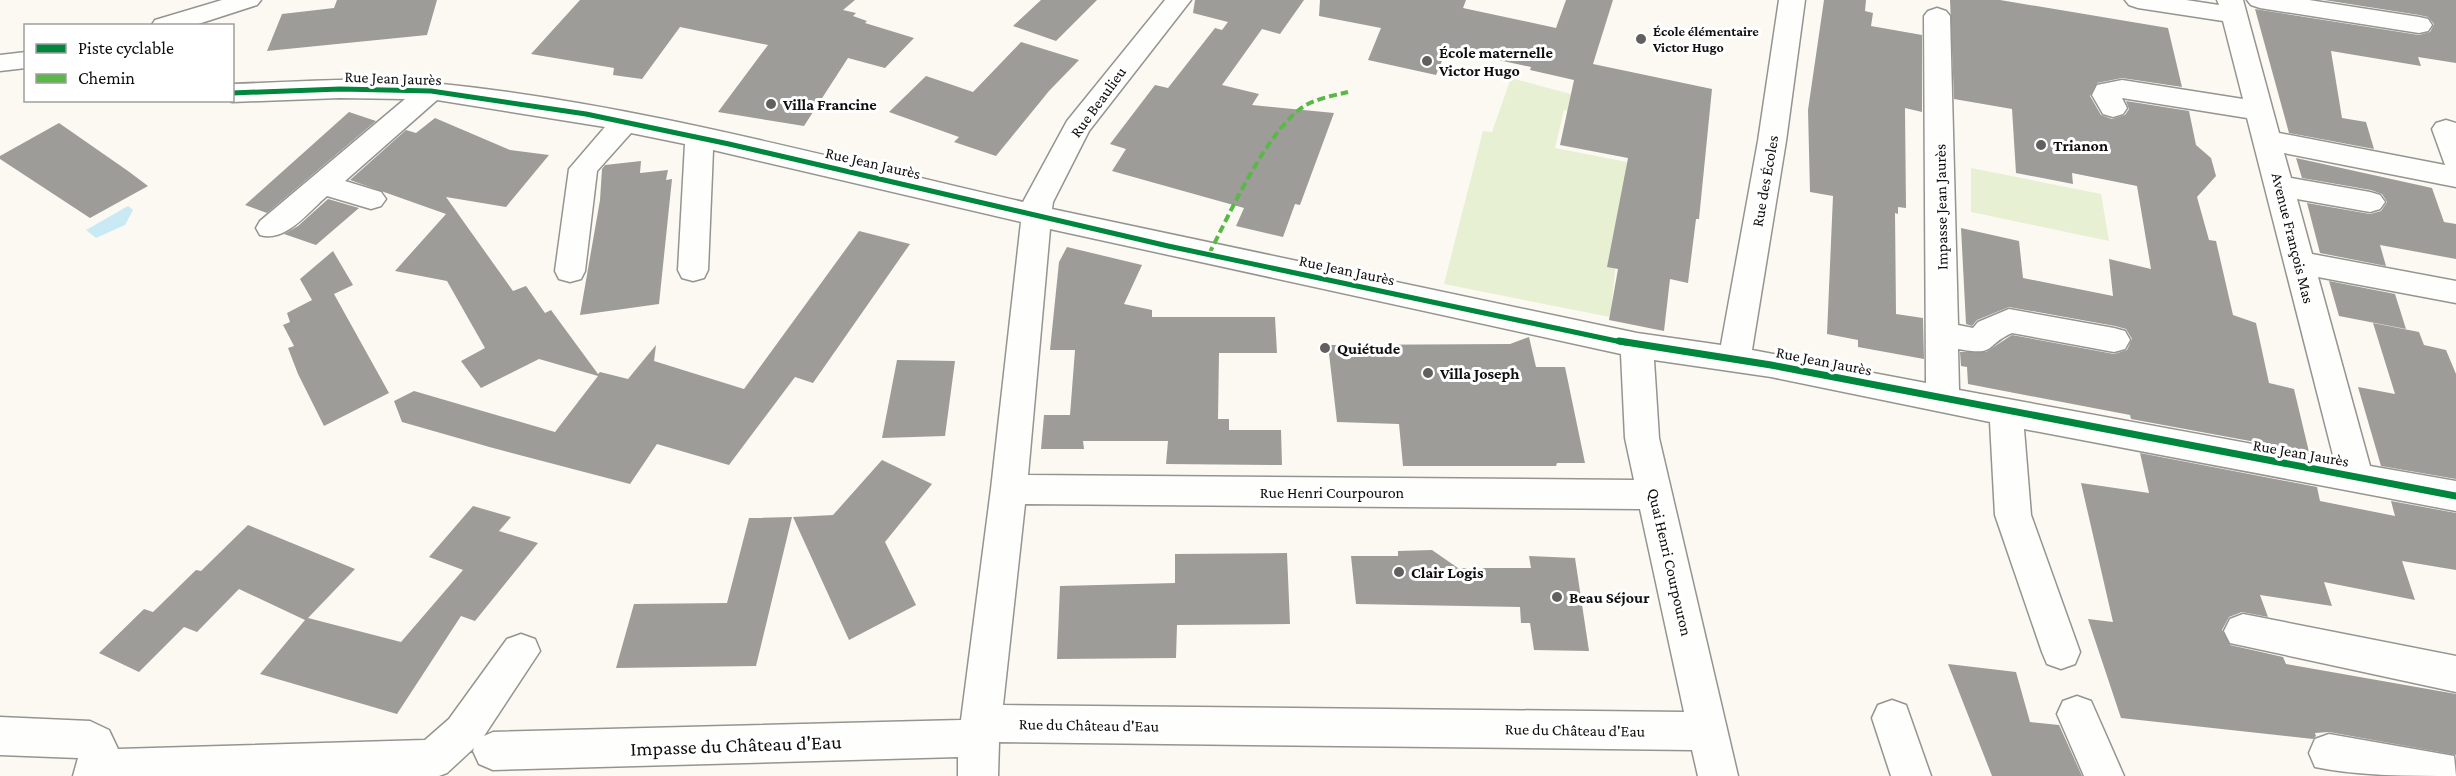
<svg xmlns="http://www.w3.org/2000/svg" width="2456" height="776" font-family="'Crimson Pro',serif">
	<rect width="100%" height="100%" fill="#fbf9f2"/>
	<path fill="#e7f0d2" d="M1511 78 1638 112 1634 123 1564 110 1555 148 1627 162 1610 317 1444 284 1483 131 1492 132Z
		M1971 168 2101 194 2109 241 1971 212Z"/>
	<path fill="#c9eaf5" d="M128 206 133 210 125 225 96 238 86 230Z"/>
	<path fill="#9e9c98" d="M337 0H437L427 35 267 51 282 14 334 8Z
		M580 0H855L843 10 856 13 853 16 867 21 865 23 914 38 885 68 848 58 804 126 718 112 768 45 680 27 642 79 613 75 614 68 531 54Z
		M1041 0H1097L1056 41 1013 26Z
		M1195 0H1304L1280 34 1262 29 1222 85 1259 94 1252 105 1334 113 1300 205 1295 204 1283 237 1236 226 1244 208 1112 171 1126 149 1110 144 1155 85 1168 88 1215 28 1222 30 1228 22 1193 13Z
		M1320 0H1466L1463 8 1556 28 1566 0H1613L1593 64 1712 89 1699 219H1696L1688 283 1670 279 1664 331 1609 320 1618 269 1607 267 1628 158 1560 145 1574 80 1530 70 1531 67 1447 49 1436 75 1368 60 1381 28 1319 16Z
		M1824 0H1866L1865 11 1873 13 1871 26 1922 35V112L1905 108 1906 208 1898 207V214L1895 213 1896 314 1923 318 1924 359 1858 347V340L1827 334 1833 196 1810 192 1808 110Z
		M1950 0H2000L2168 28 2182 87 2122 78 2097 83 2090 96 2101 115 2112 119 2125 115 2129 109 2126 101 2189 111 2196 145 2211 158 2216 176 2197 197 2209 240 2216 241 2233 315 2256 323 2269 383 2294 389 2309 452 2131 419 2130 415 1968 384 1967 367 1961 366 1960 352H1986L2012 335 2114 354 2127 350 2132 339 2126 329 2115 326 2009 307 1977 320 1972 326 1966 324 1961 228 2019 241 2023 278 2113 296 2109 259 2151 269 2137 186 2072 173 2073 184 2016 173 2012 109 1954 99Z
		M2324 0H2456V63L2418 57 2421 66 2331 51 2342 118 2366 122 2374 149 2289 133 2255 9 2419 35 2430 32 2434 24 2428 17 2419 15Z
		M1021 42 1079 60 1049 91 996 156 954 142 959 137 889 112 926 76 973 92Z
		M349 112 376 121 267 213 245 205Z
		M435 118 510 150 549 155 506 207 446 197 513 291 526 286 545 313 551 310 598 374 600 372 628 379 656 345 654 361 744 389 859 231 910 244 813 383 795 377 729 465 657 444 630 484 493 448 402 422 394 401 414 391 555 432 598 376 539 359 481 388 461 361 485 348 447 281 395 271 446 214 350 180 406 130 416 133Z
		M59 123 128 171 148 186 90 218 0 159V156Z
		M2296 158 2432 188 2444 222 2456 224V259L2380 245 2386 266 2320 253 2307 203 2370 214 2381 211 2387 202 2382 194 2371 190 2302 178Z
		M641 161 640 173 668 170 666 180 672 179 659 304 580 315 600 200 602 169 605 165Z
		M328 199 359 208 316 245 284 234 298 226Z
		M1067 247 1142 265 1124 304 1152 310V317H1275L1277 353H1219L1218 419H1229V430H1281L1282 465 1166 464 1168 441H1083L1084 449H1041L1044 415H1070L1075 350H1050L1059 262Z
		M333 251 353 285 334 294 389 393 324 426 298 374 288 348 294 346 283 325 290 322 287 313 312 300 300 279Z
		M2329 281 2395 294 2406 329 2339 316Z
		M2373 323 2419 332 2424 345 2446 350 2456 374V479L2381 466 2358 387 2395 394Z
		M1529 337 1536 367H1565L1585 463H1557L1556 466H1403L1399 424 1337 422 1328 345 1510 344Z
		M897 360 955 361 945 436 882 438Z
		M2140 453 2317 487 2320 501 2395 516 2391 501 2456 513V570L2402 561 2415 600 2324 582 2332 606 2260 595 2268 617 2242 612 2229 617 2222 630 2230 645 2283 657 2286 664 2456 694V755L2329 732 2315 733 2316 736 2313 739 2121 718 2088 619 2113 622 2081 483 2149 493Z
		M882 460 932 484 885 542 916 605 849 640 793 517 833 515Z
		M473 506 511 517 499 531 538 543 475 621 461 616 397 714 260 674 305 620 239 589 197 632 184 627 139 672 99 653 144 609 153 612 196 570 201 571 248 525 355 569 308 618 401 642 463 570 429 557Z
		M792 517 756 666 616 668 634 604 727 603 749 518Z
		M1432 550 1458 568H1531L1529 556 1575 558 1589 651 1534 650 1530 623H1521L1520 607 1356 604 1351 556H1398V551Z
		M1287 553 1290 624 1177 625 1176 658 1057 659 1060 586 1175 583V554Z
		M1948 664 2016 672 2030 722 2059 725 2082 776H1992Z"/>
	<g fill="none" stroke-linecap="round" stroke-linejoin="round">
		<g stroke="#959491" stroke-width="3">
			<path id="minor" d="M222 0H261L257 5 192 26H151L155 20Z
				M1165 0H1191L1089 131 1053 202 1052 209 1637 333 1721 345 1758 141 1779 0H1805L1786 141 1752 350 1926 383 1924 16 1928 11 1937 8 1946 11 1950 16 1958 325 1973 328 1978 322 2009 309 2114 328 2125 331 2130 340 2125 349 2114 352 2012 333C1983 346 1998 356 1958 349L1959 390 2334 459 2247 118 2122 98 2127 108 2123 114 2113 117 2103 114 2092 95 2097 85 2122 80 2243 99 2223 21 2138 8 2129 5 2125 0H2186L2219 5 2217 0H2243L2279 133 2445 165 2432 129 2436 123 2446 120 2456 123V187L2284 153 2291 178 2370 192 2380 195 2385 202 2380 209 2370 212 2297 199 2312 254 2456 281V303L2318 277 2370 466 2456 481V511L2024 429 2031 515 2080 652 2075 664 2061 669 2047 664 2042 652 1995 515 1990 422 1771 377 1654 360 1659 438 1738 776H1698L1692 750 999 742 998 776H958V757L493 770 479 764 473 751 474 748 447 773 439 776H73L78 758 0 755V717L90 721 109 730 118 749 425 740 449 719 507 639 521 634 535 639 540 651 484 736 493 732 961 720 991 489 1021 222 713 150 708 270 704 278 693 281 682 278 678 270 685 144 631 133 597 171 585 271 581 279 570 282 559 279 555 271 569 169 605 127 437 100 345 181 381 192 386 199 381 206 371 209 327 196C309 211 286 243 260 235L256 228 260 221 405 99 340 98 232 102 228 100H232V84C298 82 366 76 432 83 629 102 830 158 1023 202L1067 121ZM1050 229 1621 354 1625 438 1634 480 1028 475ZM1025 504 1640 509 1684 712 1003 705Z
				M2247 0H2309L2419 17 2428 19 2432 25 2428 31 2419 33 2260 8 2251 5Z
				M26 52V68L0 71V55Z
				M2243 614 2456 656V692L2230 643 2224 631 2230 619Z
				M2077 696 2091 701 2124 776H2084L2057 714 2063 701Z
				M1892 700 1906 705 1931 776H1891L1872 718 1878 705Z
				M2329 734 2454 756 2456 776C2410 776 2358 776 2315 767L2309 753 2315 739Z"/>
		</g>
		<use href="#minor" fill="#fefefd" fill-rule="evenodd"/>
		<path stroke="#58b947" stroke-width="4" stroke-dasharray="8 4" stroke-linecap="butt" d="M1209 254C1230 213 1264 137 1300 109 1313 99 1332 96 1348 92"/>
		<g stroke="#fff" stroke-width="8">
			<path id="cycleway-far1" d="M232 93 340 89 431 91 586 114 729 144 1168 246 1626 343"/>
		</g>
		<g stroke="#fff" stroke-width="10">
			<path id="cycleway" d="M1619 341 1771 365 2456 496"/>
		</g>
		<use href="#cycleway-far1" stroke="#00873e" stroke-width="5"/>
		<use href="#cycleway" stroke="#00873e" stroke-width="7"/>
	</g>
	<g fill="#61605e" stroke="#fff" stroke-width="2">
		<circle cx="1641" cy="39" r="6"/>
		<circle cx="1427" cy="61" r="6"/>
		<circle cx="771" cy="104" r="6"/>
		<circle cx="2041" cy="145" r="6"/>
		<circle cx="1325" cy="348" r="6"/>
		<circle cx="1428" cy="373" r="6"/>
		<circle cx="1399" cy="572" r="6"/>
		<circle cx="1557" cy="597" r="6"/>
	</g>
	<g text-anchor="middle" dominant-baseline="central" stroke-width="6" stroke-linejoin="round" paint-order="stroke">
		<g font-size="14" font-weight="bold" fill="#0e0e0e" stroke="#fff" text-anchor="start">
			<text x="1653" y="31">École élémentaire<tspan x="1653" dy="16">Victor Hugo</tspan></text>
		</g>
		<g font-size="16" font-weight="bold" fill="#0e0e0e" stroke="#fff" text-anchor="start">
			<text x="1439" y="52">École maternelle<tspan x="1439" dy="18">Victor Hugo</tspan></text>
			<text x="783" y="104">Villa Francine</text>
			<text x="2053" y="145">Trianon</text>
			<text x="1337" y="348">Quiétude</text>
			<text x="1440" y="373">Villa Joseph</text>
			<text x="1411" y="572">Clair Logis</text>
			<text x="1569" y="597">Beau Séjour</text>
		</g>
		<g font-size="16" fill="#0e0e0e" stroke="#fff">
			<text transform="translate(393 78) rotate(2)">Rue Jean Jaurès</text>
			<text transform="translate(1098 102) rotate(-54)">Rue Beaulieu</text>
			<text transform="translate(873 163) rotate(13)">Rue Jean Jaurès</text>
			<text transform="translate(1765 181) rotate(-80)">Rue des Écoles</text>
			<text transform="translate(1941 207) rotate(-91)">Impasse Jean Jaurès</text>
			<text transform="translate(2293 238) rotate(76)">Avenue François Mas</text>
			<text transform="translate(1347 270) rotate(12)">Rue Jean Jaurès</text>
			<text transform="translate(1824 361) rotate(11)">Rue Jean Jaurès</text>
			<text transform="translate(2301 453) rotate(10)">Rue Jean Jaurès</text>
			<text x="1332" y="492">Rue Henri Courpouron</text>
			<text transform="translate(1670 562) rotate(77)">Quai Henri Courpouron</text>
			<text transform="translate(1089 725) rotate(1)">Rue du Château d'Eau</text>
			<text transform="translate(1575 730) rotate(1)">Rue du Château d'Eau</text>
		</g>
		<g font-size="20" fill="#0e0e0e" stroke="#fff">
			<text transform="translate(736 745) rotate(-2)">Impasse du Château d'Eau</text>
		</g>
	</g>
	<rect x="24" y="24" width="210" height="78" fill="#ffffff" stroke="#9f9f9f" stroke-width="1.5"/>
	<rect x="36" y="44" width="30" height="9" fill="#00873e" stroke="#9f9f9f" stroke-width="1.5"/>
	<text x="78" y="54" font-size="18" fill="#0e0e0e">Piste cyclable</text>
	<rect x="36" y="74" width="30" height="9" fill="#58b947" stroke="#9f9f9f" stroke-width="1.5"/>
	<text x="78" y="84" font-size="18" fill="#0e0e0e">Chemin</text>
</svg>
